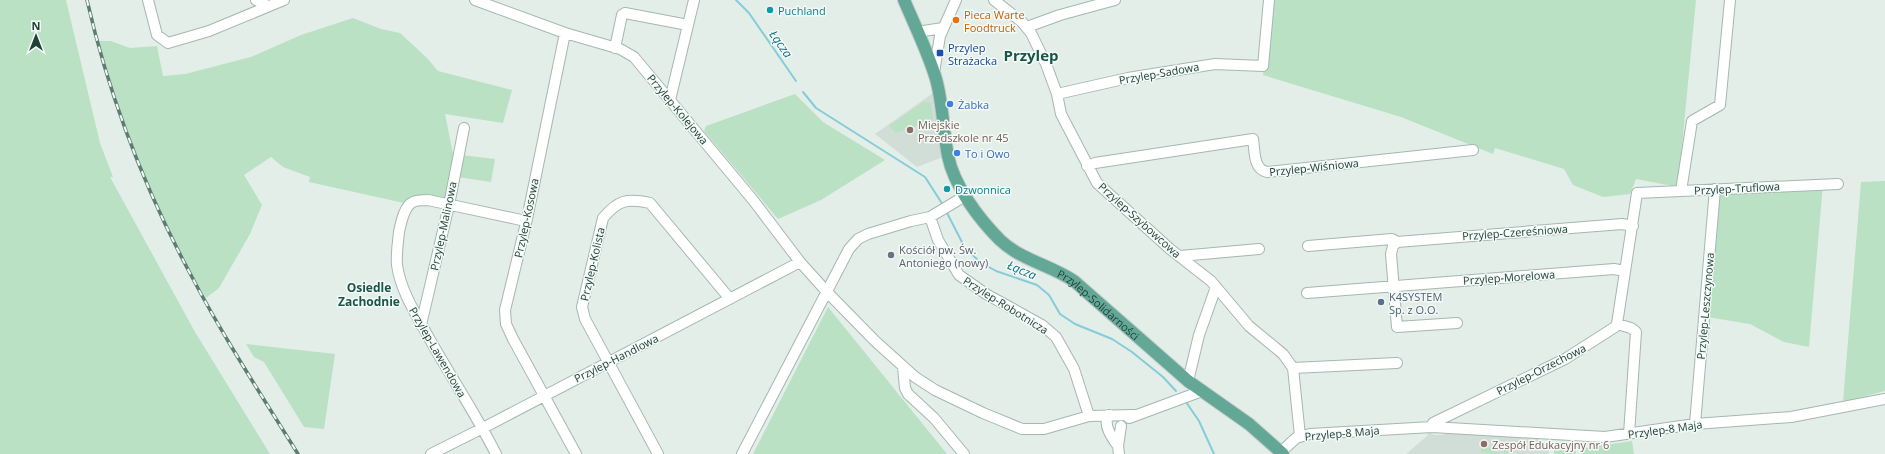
<svg xmlns="http://www.w3.org/2000/svg" width="1885" height="454" font-family="'Open Sans',sans-serif">
	<rect width="100%" height="100%" fill="#e3eee9"/>
	<path fill="#d1ded8" d="M933 93 943 157 917 167 875 134Z
		M1429 432 1434 435H1443L1445 433 1539 438 1542 442H1549V454H1406L1427 436Z"/>
	<path fill="#bae1c4" d="M0 0H66L100 143 113 177H110L195 332 270 454H0Z
		M1272 0H1696L1678 187 1636 179 1630 194 1603 197 1573 185 1564 169 1495 148 1493 154 1401 117 1263 75Z
		M353 18 381 29 400 33 426 57 438 71 512 90 503 123 445 114 453 154 495 159 491 182 451 176 448 202 413 197 404 203 309 182 310 177 283 167 271 157 244 175 262 205 250 234 219 288 206 298C192 274 176 249 164 224 136 166 115 103 99 41H111L130 48 157 46 163 76 185 74 251 57 301 35Z
		M795 94 823 122 885 160 821 200 778 219 704 131 706 126Z
		M923 102 931 103 933 120 896 133 889 126Z
		M1885 181V391L1843 402 1861 182Z
		M1823 184 1809 347 1784 342 1750 324 1707 317 1718 190Z
		M828 307 947 454H753Z
		M246 344 335 354 324 429 304 427 264 362 254 357Z
		M1632 441 1634 454H1580L1579 449Z
		M1554 446 1576 447V454H1554Z
		M1481 448H1495V452L1504 453V449H1508V453L1491 454 1481 452Z"/>
	<g fill="none" stroke-linecap="round" stroke-linejoin="round">
		<path stroke="#86ccd8" stroke-width="2" d="M736 0 749 13 796 81
			M803 92 816 108 925 177 943 205
			M946 211 965 248 980 262 996 271 1037 285 1049 295 1060 314 1075 324 1112 339 1132 352 1163 377 1176 391
			M1186 402 1199 421 1214 454"/>
		<g stroke="#a5b7b0" stroke-width="12">
			<path id="minor" d="M148 0 157 35 168 43 209 31 284 0
				M256 0 268 6
				M475 0 565 33 620 49 634 57 753 200 800 262 827 292 875 341 915 377 935 390 983 413 1022 429H1044L1089 416 1134 415
				M994 0 1022 22 1031 33 1046 64 1057 94 1061 114 1097 183 1170 249 1211 281 1249 326 1283 354 1293 368 1300 436
				M1027 27 1060 15 1115 0
				M917 32 943 28
				M565 33 527 219 505 310 506 324 513 339 576 454
				M615 48 622 15 625 13 688 25
				M934 73 940 36 956 0
				M1057 94 1128 78 1215 64 1263 66 1269 0
				M670 100 694 0
				M1087 166 1095 163 1253 139C1255 151 1253 169 1267 172L1473 150
				M1681 191 1692 121 1720 105 1730 0
				M930 217 938 240 959 275 986 294 1042 325 1056 337 1074 369 1089 416
				M1308 246 1392 239 1397 242
				M1180 256 1259 249
				M1307 293 1614 269 1625 271
				M1457 323 1397 327 1391 254 1393 246 1397 242 1622 224 1633 226
				M1617 324 1631 328 1636 332 1629 434
				M421 325 449 205 464 128
				M903 367 905 388 908 394 934 418 964 454
				M1293 368 1397 363
				M1188 381 1199 335 1216 287
				M1109 415C1102 424 1112 438 1118 446
				M1129 418 1202 391
				M1695 424 1715 189
				M1432 427 1433 423 1565 359 1615 327 1617 324 1637 193 1838 184
				M1281 452 1296 438 1310 434 1432 427 1605 437 1695 424 1791 417 1885 399
				M431 454 483 428 800 262
				M496 454C474 410 446 370 423 327 412 308 400 287 397 265 396 254 398 242 399 232 401 223 404 206 413 202 417 200 424 200 428 200L521 220 527 219
				M658 454 585 319 582 307 603 218C618 200 627 198 650 203L730 299
				M742 454 849 249 858 239 868 234 911 221 930 217 965 196
				M1119 454 1118 446 1121 426"/>
		</g>
		<g stroke="#c1cac7" stroke-width="14">
			<g id="major">
				<path id="s1" d="M904 0C915 26 928 52 936 79 943 104 943 131 948 156 954 186 979 219 1000 240 1021 260 1050 265 1074 281L1188 381 1249 424 1283 454"/>
			</g>
		</g>
		<use href="#minor" stroke="#fff" stroke-width="10"/>
		<use href="#major" stroke="#63a896" stroke-width="12"/>
		<g stroke="#5b7d73" stroke-width="3.5">
			<path id="rail" d="M87 0C109 96 145 190 192 277 224 338 262 396 298 454"/>
		</g>
		<use href="#rail" stroke="#f4faf7" stroke-width="2" stroke-dasharray="6" stroke-linecap="butt"/>
	</g>
	<g fill="#0f9aa8" stroke="#f4faf7" stroke-width="1.5">
		<circle cx="770" cy="10" r="4"/>
		<circle cx="947" cy="189" r="4"/>
	</g>
	<circle fill="#e8710a" stroke="#f4faf7" stroke-width="1.5" cx="956" cy="20" r="4"/>
	<rect fill="#1a4fb4" stroke="#f4faf7" stroke-width="1.5" x="936" y="49" width="8" height="8" rx="2"/>
	<g fill="#3f7fe0" stroke="#f4faf7" stroke-width="1.5">
		<circle cx="950" cy="104" r="4"/>
		<circle cx="957" cy="153" r="4"/>
	</g>
	<g fill="#8d6e63" stroke="#f4faf7" stroke-width="1.5">
		<circle cx="910" cy="130" r="4"/>
		<circle cx="1484" cy="444" r="4"/>
	</g>
	<circle fill="#6b7280" stroke="#f4faf7" stroke-width="1.5" cx="891" cy="255" r="4"/>
	<circle fill="#5c6f8a" stroke="#f4faf7" stroke-width="1.5" cx="1381" cy="302" r="4"/>
	<g text-anchor="middle" dominant-baseline="central" stroke-width="3" stroke-linejoin="round" paint-order="stroke">
		<g font-size="11" fill="#0d838f" stroke="#f4faf7" text-anchor="start">
			<text x="778" y="10">Puchland</text>
			<text x="955" y="189">Dzwonnica</text>
		</g>
		<g font-size="11" fill="#c56008" stroke="#f4faf7" text-anchor="start">
			<text x="964" y="14">Pieca Warte<tspan x="964" dy="13">Foodtruck</tspan></text>
		</g>
		<g font-size="11" fill="#164399" stroke="#f4faf7" text-anchor="start">
			<text x="948" y="47">Przylep<tspan x="948" dy="13">Strażacka</tspan></text>
		</g>
		<g font-size="11" fill="#204138" stroke="#f4faf7">
			<text transform="translate(1159 73) rotate(-10)">Przylep-Sadowa</text>
			<text transform="translate(678 109) rotate(50)">Przylep-Kolejowa</text>
			<text transform="translate(1314 167) rotate(-6)">Przylep-Wiśniowa</text>
			<text transform="translate(1737 188) rotate(-3)">Przylep-Truflowa</text>
			<text transform="translate(526 218) rotate(-78)">Przylep-Kosowa</text>
			<text transform="translate(1140 220) rotate(42)">Przylep-Szybowcowa</text>
			<text transform="translate(443 226) rotate(-78)">Przylep-Malinowa</text>
			<text transform="translate(1515 232) rotate(-4)">Przylep-Czereśniowa</text>
			<text transform="translate(592 264) rotate(-77)">Przylep-Kolista</text>
			<text transform="translate(1509 277) rotate(-4)">Przylep-Morelowa</text>
			<text transform="translate(1006 305) rotate(32)">Przylep-Robotnicza</text>
			<text stroke="none"><textPath href="#s1" startOffset="382">Przylep-Solidarności</textPath></text>
			<text transform="translate(1705 306) rotate(-85)">Przylep-Leszczynowa</text>
			<text transform="translate(438 352) rotate(60)">Przylep-Lawendowa</text>
			<text transform="translate(616 358) rotate(-27)">Przylep-Handlowa</text>
			<text transform="translate(1541 369) rotate(-27)">Przylep-Orzechowa</text>
			<text transform="translate(1665 429) rotate(-8)">Przylep-8 Maja</text>
			<text transform="translate(1342 433) rotate(-5)">Przylep-8 Maja</text>
		</g>
		<g font-size="11" fill="#366cbe" stroke="#f4faf7" text-anchor="start">
			<text x="958" y="104">Żabka</text>
			<text x="965" y="153">To i Owo</text>
		</g>
		<g font-size="11" fill="#785e54" stroke="#f4faf7" text-anchor="start">
			<text x="918" y="124">Miejskie<tspan x="918" dy="13">Przedszkole nr 45</tspan></text>
			<text x="1492" y="444">Zespół Edukacyjny nr 6</text>
		</g>
		<g font-size="11" fill="#5b616d" stroke="#f4faf7" text-anchor="start">
			<text x="899" y="249">Kościół pw. Św.<tspan x="899" dy="13">Antoniego (nowy)</tspan></text>
		</g>
		<g font-size="11" fill="#4e5e75" stroke="#f4faf7" text-anchor="start">
			<text x="1389" y="296">K4SYSTEM<tspan x="1389" dy="13">Sp. z O.O.</tspan></text>
		</g>
		<g font-size="12" font-style="italic" fill="#147183" stroke="#f4faf7">
			<text transform="translate(781 44) rotate(55)">Łącza</text>
			<text transform="translate(1022 270) rotate(23)">Łącza</text>
		</g>
		<g font-size="12" font-weight="bold" fill="#1a5647" stroke="#f4faf7">
			<text x="369" y="287">Osiedle<tspan x="369" dy="14">Zachodnie</tspan></text>
		</g>
		<g font-size="15" font-weight="bold" fill="#1a5647" stroke="#f4faf7">
			<text x="1031" y="55">Przylep</text>
		</g>
	</g>
	<g transform="translate(36 36)" stroke="#f4faf7" stroke-width="3" paint-order="stroke">
	<path d="M0-3L7 15L0 10L-7 15Z" fill="#204138"/>
	<text y="-6" font-size="11" font-weight="bold" text-anchor="middle" fill="#204138">N</text>
	</g>
</svg>
